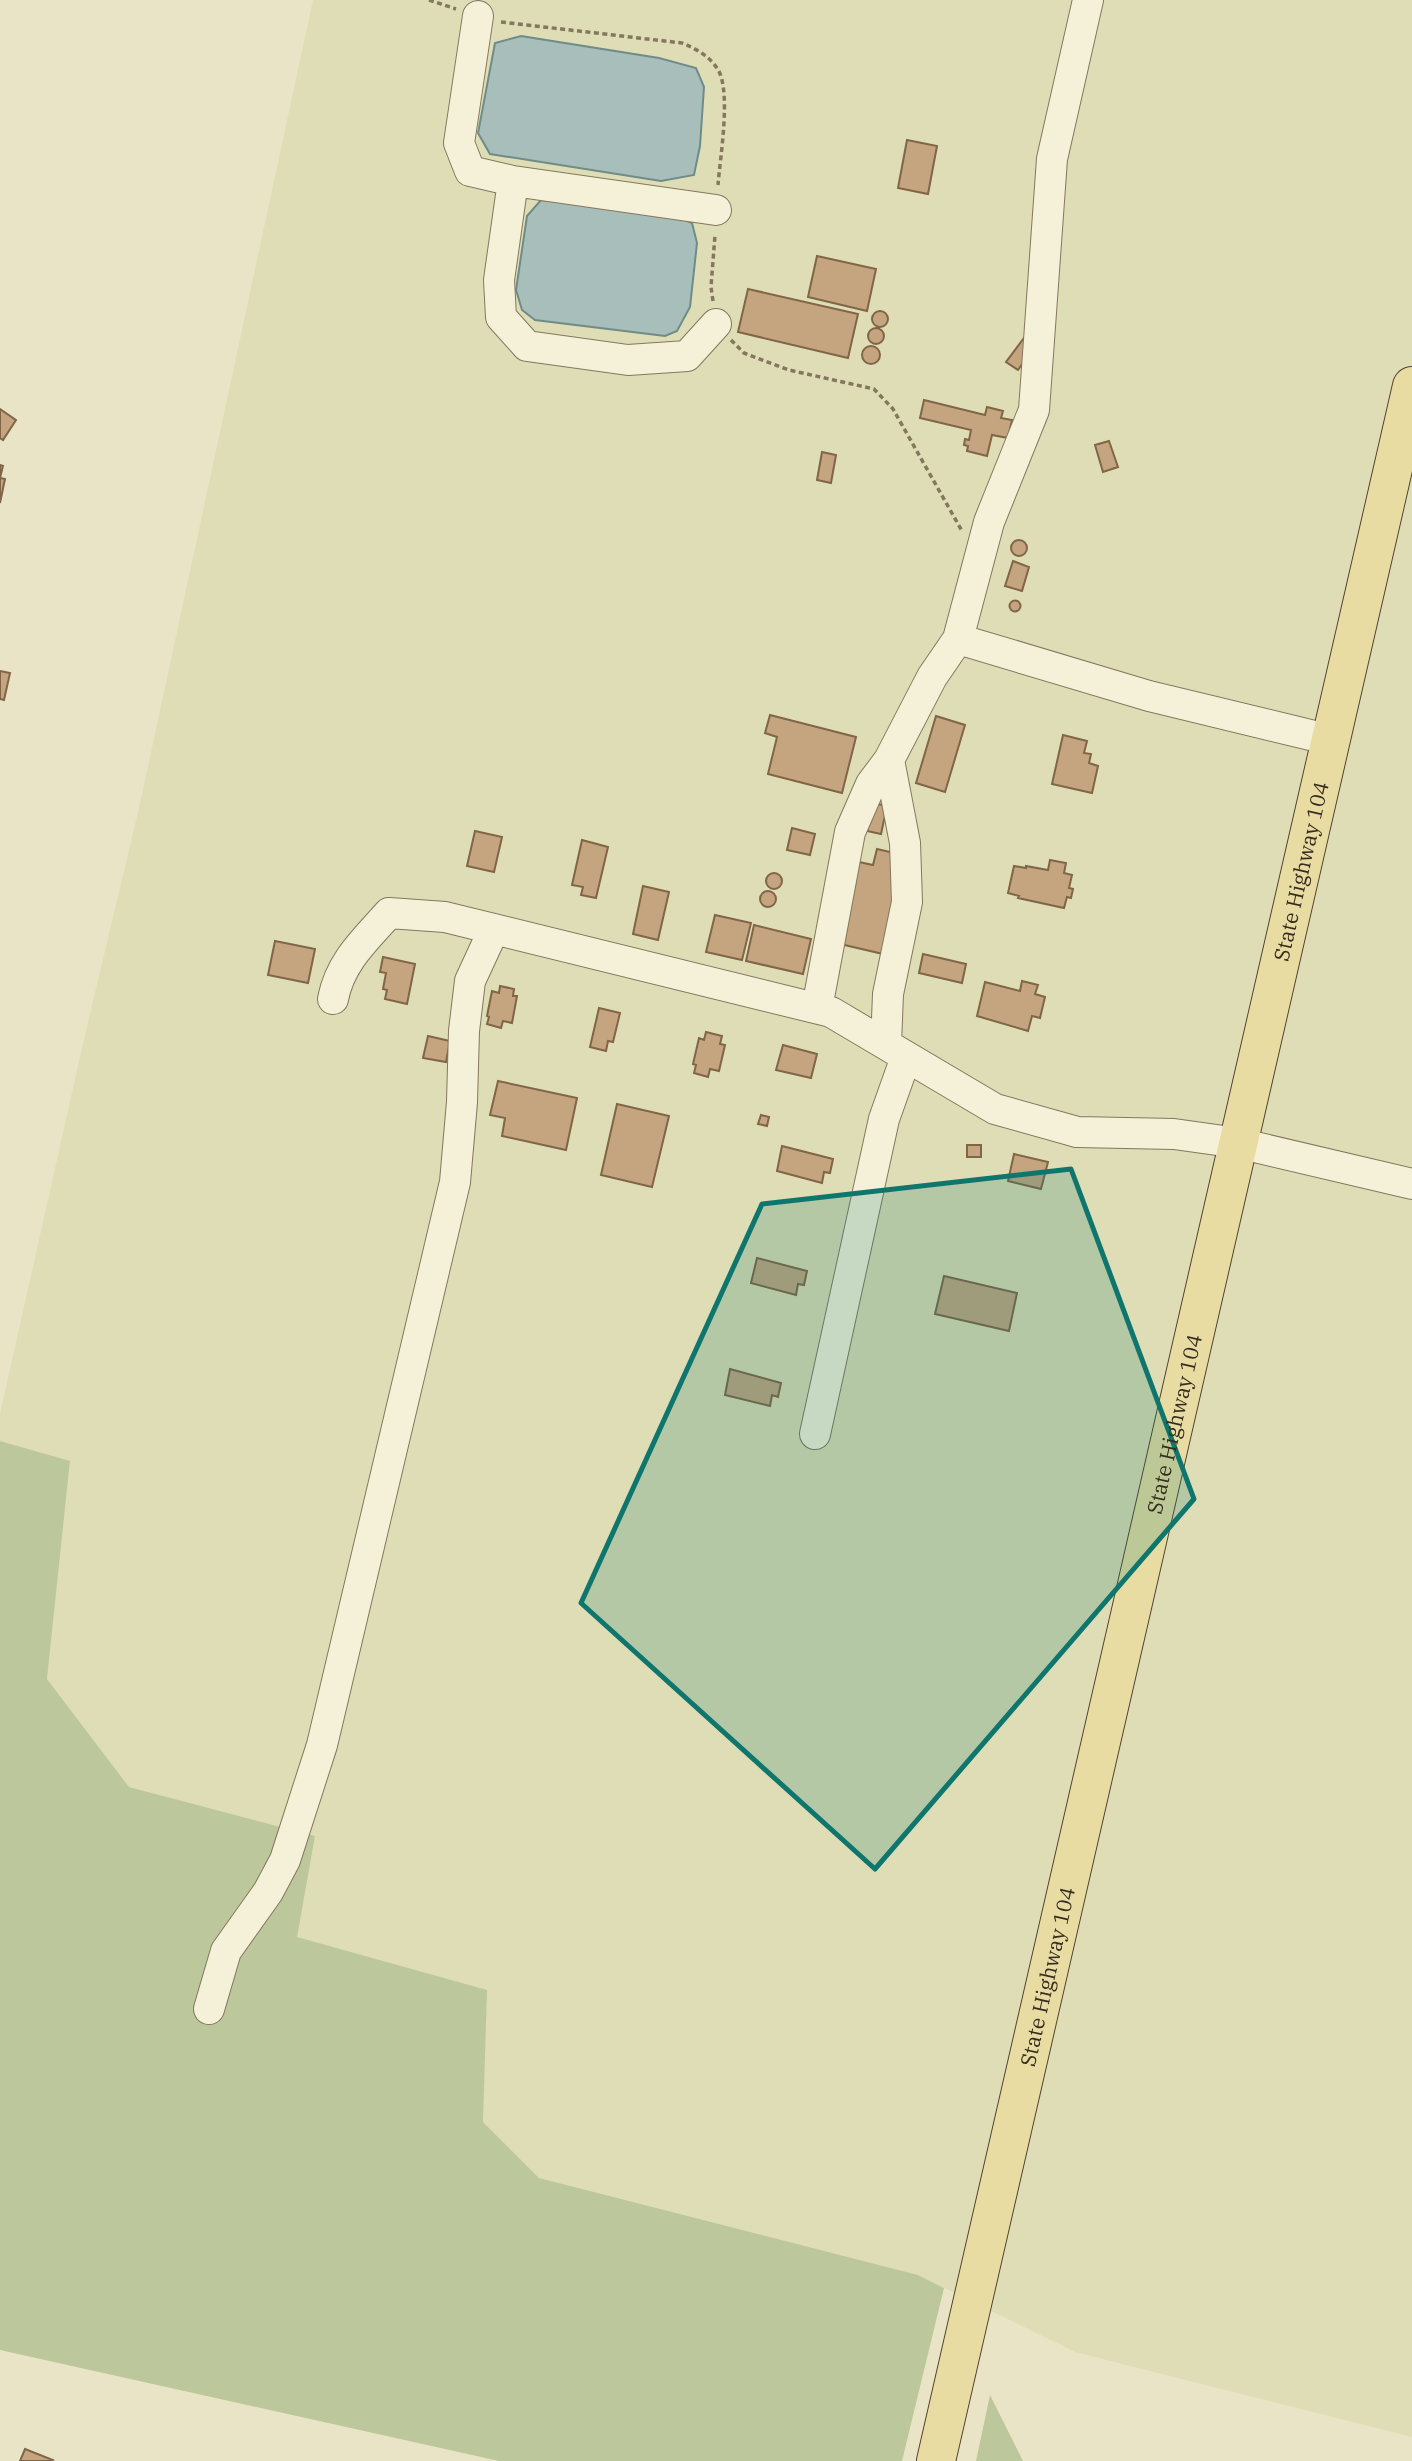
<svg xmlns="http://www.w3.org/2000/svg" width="1412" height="2461" font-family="'IBM Plex Serif',serif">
	<rect width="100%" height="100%" fill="#eae4c7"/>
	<path fill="#dfddb5" d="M313 0H1412V2437L1075 2352 918 2275 539 2178 483 2122 486 1990 296 1937 315 1836 129 1787 47 1679 70 1462 0 1441V1414L84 1039 139 808Z"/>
	<path fill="#bcc79b" d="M0 1441 70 1461 47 1679 129 1787 315 1836 297 1937 487 1990 483 2122 539 2178 918 2275 944 2288 902 2461H499L0 2350Z
		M990 2395 1023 2461H976Z"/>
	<path fill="#a7beba" stroke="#6f8c88" stroke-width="2" d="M521 36 659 58 696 68 704 87 700 146 694 175 661 181 490 154 478 133 495 43Z
		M541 200 666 212 692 223 697 243 690 307 677 331 665 336 535 320 522 310 516 290 527 216Z"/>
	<path fill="#c4a580" stroke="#806546" stroke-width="2" d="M907 140 937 146 928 194 898 188Z
		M817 256 876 269 867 311 808 297Z
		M748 289 858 314 848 358 738 332Z
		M872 319a8 8 0 1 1 16 0a8 8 0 1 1-16 0Z
		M868 336a8 8 0 1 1 16 0a8 8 0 1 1-16 0Z
		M1024 338 1035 346 1018 370 1006 362Z
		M862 355a9 9 0 1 1 18 0a9 9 0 1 1-18 0Z
		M924 400 985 415 987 407 1003 411 1001 418 1012 420 1008 438 992 435 987 456 967 451 968 446 964 445 965 439 969 440 971 430 920 418Z
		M0 409 16 420 3 440 0 438Z
		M1109 441 1118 467 1103 472 1095 445Z
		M822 452 836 455 831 483 817 480Z
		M0 465 3 466 0 478 5 479 0 503Z
		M1011 548a8 8 0 1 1 16 0a8 8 0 1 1-16 0Z
		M1013 561 1029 567 1022 591 1005 586Z
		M1009.5 606a5.5 5.5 0 1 1 11 0a5.5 5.5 0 1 1-11 0Z
		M0 671 10 673 4 700 0 699Z
		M770 715 856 737 842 793 768 774 777 737 765 733Z
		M936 716 965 725 945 792 916 783Z
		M1063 735 1087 741 1084 753 1091 754 1089 763 1098 766 1092 793 1052 784Z
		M873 803 887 806 881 834 867 831Z
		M792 828 815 834 810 855 787 850Z
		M475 831 502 837 494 872 467 866Z
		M582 840 608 847 596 898 581 895 583 887 572 885Z
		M877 849 903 855 883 954 840 944 859 862 873 865Z
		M1050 860 1066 863 1064 873 1072 875 1069 888 1073 889 1071 898 1067 897 1064 908 1018 898 1019 896 1008 893 1014 866 1026 868V866L1048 870Z
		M766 881a8 8 0 1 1 16 0a8 8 0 1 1-16 0Z
		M643 886 669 892 658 940 633 934Z
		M760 899a8 8 0 1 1 16 0a8 8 0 1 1-16 0Z
		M715 915 751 923 742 960 706 952Z
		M754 925 811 939 803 974 746 961Z
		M275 941 315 949 308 983 268 975Z
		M923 954 966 964 962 983 919 973Z
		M383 957 415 964 407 1004 385 999 387 990 383 989 386 973 380 972Z
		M1022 981 1038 985 1035 994 1045 997 1040 1018 1032 1016 1028 1031 977 1016 985 982 1020 991Z
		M500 986 514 989 513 996H517L512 1023 503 1021 501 1028 487 1024 489 1017 487 1016 492 991 499 993Z
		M599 1008 620 1013 613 1042 608 1041 606 1051 590 1047Z
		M706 1032 722 1036 720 1044 725 1045 719 1071 710 1069 708 1077 694 1073 696 1065 693 1064 699 1038 704 1040Z
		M428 1036 450 1041 446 1062 423 1058Z
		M783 1045 817 1054 811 1078 776 1070Z
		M498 1081 577 1098 566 1150 502 1136 505 1118 490 1115Z
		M617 1104 669 1116 652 1187 601 1175Z
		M761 1115 769 1117 767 1126 758 1124Z
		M967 1145H981V1157H967Z
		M782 1146 833 1159 830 1173 824 1172 822 1183 777 1171Z
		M1014 1154 1048 1162 1041 1189 1008 1181Z
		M757 1258 807 1271 804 1285 798 1284 796 1295 751 1283Z
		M944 1276 1017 1293 1009 1331 935 1314Z
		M730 1369 781 1383 778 1397 772 1395 770 1406 725 1395Z
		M25 2449 53 2460 52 2461H20Z"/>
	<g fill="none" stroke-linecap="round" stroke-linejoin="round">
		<g stroke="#84775e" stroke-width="32">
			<path id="minor" d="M478 16 459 143 470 171 513 181 716 210
				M513 181 499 280 501 317 527 346 628 360 687 356 716 324
				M958 639 1149 696 1331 740
				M333 999C340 962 365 940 389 913L445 917 831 1012 995 1109 1077 1132 1174 1134 1238 1143 1412 1184
				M817 1008 850 832 871 784 889 760
				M886 1044 888 994 907 902 905 843 889 760 932 677 958 639 989 522 1034 410 1052 159 1088 0
				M815 1434 884 1119 906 1057
				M209 2009 226 1951 268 1892 285 1860 322 1745 455 1182 462 1102 464 1031 470 981 494 929"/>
		</g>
		<g stroke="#524532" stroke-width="40">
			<g id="major">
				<path id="s1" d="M936 2461 1412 386"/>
			</g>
		</g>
		<path stroke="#84775e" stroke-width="3.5" stroke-dasharray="5 3.5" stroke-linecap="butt" d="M429 0 456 9
			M501 22 682 43C696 49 708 55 717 68 732 89 720 158 718 185
			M713 301 711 287 715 235
			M731 340 744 353 789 370 874 389 893 409 962 531"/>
		<use href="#minor" stroke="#f5f1d9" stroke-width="30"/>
		<use href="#major" stroke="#e9dca2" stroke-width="38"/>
	</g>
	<path fill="#0f766e" fill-opacity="0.2" stroke="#0f766e" stroke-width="5" stroke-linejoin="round" d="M1071 1169 1194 1499 875 1869 581 1603 762 1204Z"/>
	<g text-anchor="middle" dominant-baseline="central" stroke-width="6" stroke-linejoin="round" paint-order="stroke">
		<g font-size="21" fill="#352d20" stroke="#f2edd5">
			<text stroke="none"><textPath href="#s1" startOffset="1631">State Highway 104</textPath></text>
			<text stroke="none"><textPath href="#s1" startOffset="1064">State Highway 104</textPath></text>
			<text stroke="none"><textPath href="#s1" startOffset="497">State Highway 104</textPath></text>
		</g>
	</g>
</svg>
